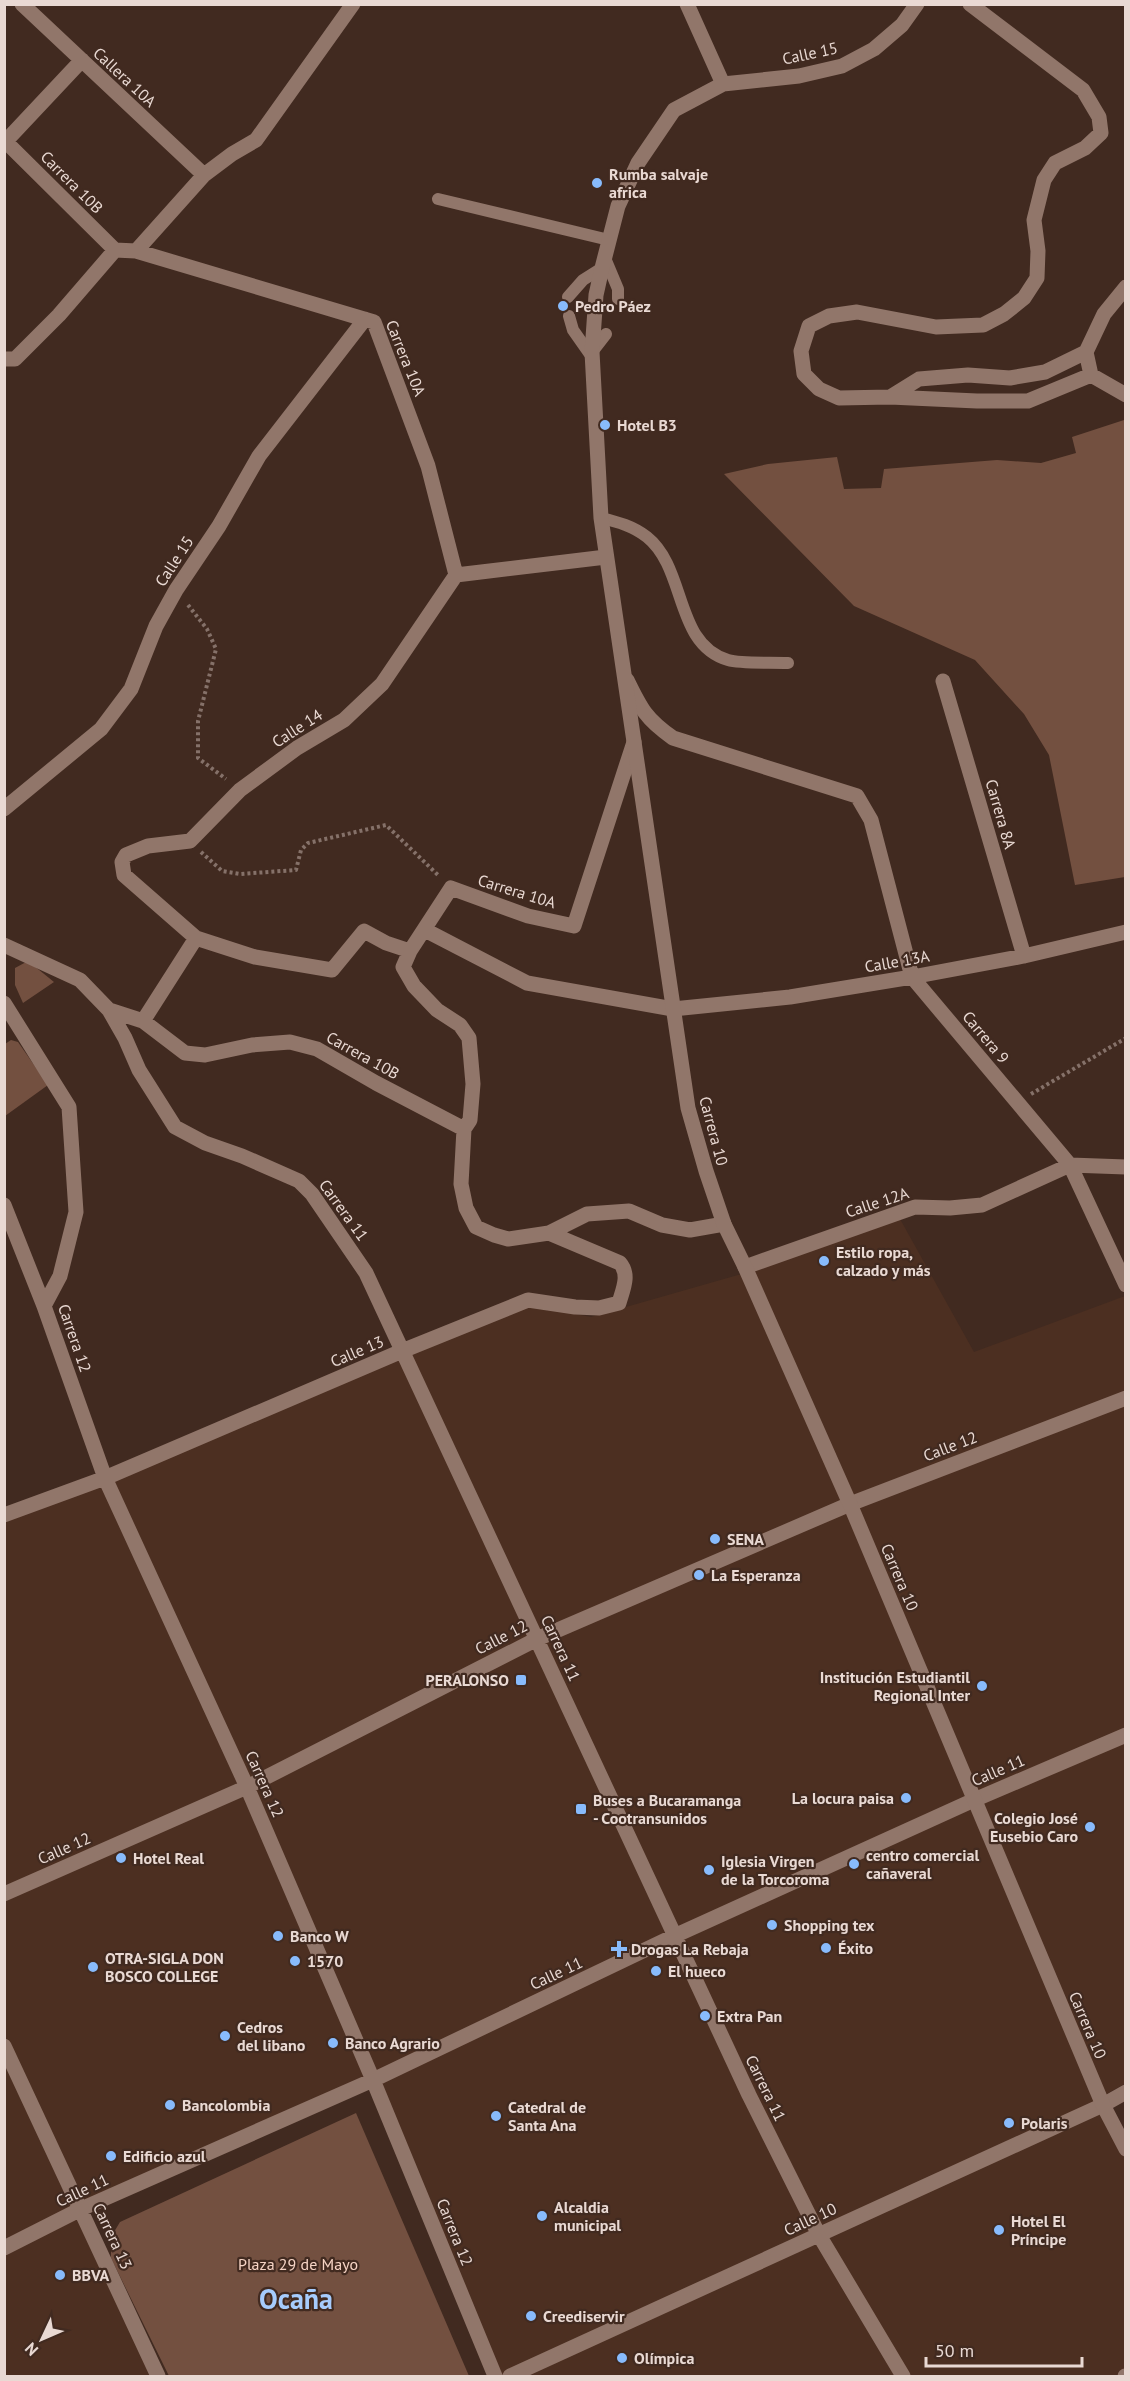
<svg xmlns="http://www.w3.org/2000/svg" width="1130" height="2381" font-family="'PT Sans',sans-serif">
	<rect width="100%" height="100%" fill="#412a20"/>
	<path fill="#4c2f21" d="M900 1219 974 1352 1125 1296 1126 2083 1096 2100 1125 2156V2376H491L369 2089 79 2215 160 2376H5V1518L525 1304 591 1317 752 1271Z"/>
	<path fill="#735040" d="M1124 420 1125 877 1075 885 1049 755 1024 714 975 660 854 606 724 474 768 464 837 457 844 489 881 488 884 469 997 460 1041 463 1076 453 1072 437Z
		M28 961 54 982 23 1003 15 985V968Z
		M11 1040 18 1042 48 1085 5 1116V1044Z
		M356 2113 469 2376H169L111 2258V2237L120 2222Z"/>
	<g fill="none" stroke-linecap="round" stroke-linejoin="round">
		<path stroke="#857169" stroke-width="4" stroke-dasharray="3 3" stroke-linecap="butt" d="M188 605 207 629 216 649 198 721V758L226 779
			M201 852 222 871 240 874 296 870 301 850 308 843 386 825 439 876
			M1031 1094 1126 1038"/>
		<path stroke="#91766a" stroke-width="12" d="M438 199 609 240
			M605 258 618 289V299
			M568 297 583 280 602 268
			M569 316 573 330 592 357
			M592 352 606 334
			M601 518C618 522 633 526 647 537 687 569 674 644 728 660 742 664 773 662 788 663"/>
		<path stroke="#91766a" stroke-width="15" d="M22 4 204 175
			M687 4 723 84
			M970 4 1083 90 1099 117 1101 133 1085 148 1055 163 1044 180 1034 220 1038 251 1037 278 1024 298 1004 314 983 325 936 327 857 312 829 316 809 326 801 351 804 374 819 389 839 398 890 397 919 379 968 375 1010 378 1045 372 1086 352
			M4 140 115 250
			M4 143 82 60
			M115 250 136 251 204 175 232 154 256 140 353 4
			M136 251 374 322 428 466 456 575
			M1086 352 1104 314 1126 287
			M1086 352 1091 375 1126 395
			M4 359H15L59 315 115 250
			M890 397 977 401H1028L1091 375
			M456 575 606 557
			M627 680C641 709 646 719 673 738L857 796 871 820 912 977 1070 1165 1126 1285
			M943 681 1024 956
			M634 742 574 926 528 916 451 888 410 951 403 967 414 986 437 1010 460 1025 469 1038 473 1084 470 1120 464 1129 461 1184 466 1208 476 1227 494 1235 508 1239 549 1233 587 1214 629 1211 662 1225 690 1230 724 1224
			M4 809 101 729 131 689 156 626 176 590 219 526 259 456 365 319
			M425 930 527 983 673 1009 790 997 912 977 1024 956 1126 932
			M4 945 80 980 109 1010 143 1021 185 1053 205 1055 252 1045 290 1042 317 1049 376 1083 464 1129
			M410 951 386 943 364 931 332 970 255 957 196 938 124 875 122 862 126 855 148 846 190 841 240 790 297 748 344 720 382 684 456 575
			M4 1003 69 1107 76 1212 60 1276 44 1306
			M109 1010 125 1038 139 1070 175 1127 205 1143 242 1156 299 1181 312 1194 366 1273 749 2095 819 2235 903 2376
			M143 1021 196 938
			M4 1205 44 1306 105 1478 247 1787 373 2080 495 2376
			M745 1267 915 1207 950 1208 982 1205 1070 1165 1126 1167
			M4 1515 105 1478 402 1351 528 1300 575 1307 599 1308 619 1303C623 1289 630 1275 620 1263L549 1233
			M4 1894 247 1787 537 1639 850 1504 1126 1398
			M4 2046 158 2376
			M4 2248 81 2209 373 2080 672 1937 974 1800 1126 1735
			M510 2376 1103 2105 1126 2092
			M1125 2376H1126"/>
		<path stroke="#91766a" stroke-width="15" d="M917 4 902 25 874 49 842 66 799 76 723 84 674 110 638 163 618 206 602 268 596 295 592 352 601 518 688 1108 706 1171 724 1224 745 1267 850 1504 1103 2105 1126 2149"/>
	</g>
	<g fill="#88bbfc" stroke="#412a20" stroke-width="2">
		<circle cx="597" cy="183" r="6"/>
		<circle cx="563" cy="306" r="6"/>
		<circle cx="605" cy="425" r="6"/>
		<circle cx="824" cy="1261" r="6"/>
		<circle cx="715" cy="1539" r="6"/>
		<circle cx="699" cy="1575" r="6"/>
		<rect x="515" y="1674" width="12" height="12" rx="3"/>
		<circle cx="982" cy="1686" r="6"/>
		<circle cx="906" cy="1798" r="6"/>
		<rect x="575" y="1803" width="12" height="12" rx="3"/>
		<circle cx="1090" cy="1827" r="6"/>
		<circle cx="121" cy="1858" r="6"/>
		<circle cx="854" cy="1864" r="6"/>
		<circle cx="709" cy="1870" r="6"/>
		<circle cx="772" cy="1925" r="6"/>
		<circle cx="278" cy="1936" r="6"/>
		<circle cx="826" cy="1948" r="6"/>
		<path d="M616 1940h6v6h6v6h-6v6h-6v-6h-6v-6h6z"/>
		<circle cx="295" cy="1961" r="6"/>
		<circle cx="93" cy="1967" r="6"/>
		<circle cx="656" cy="1971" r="6"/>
		<circle cx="705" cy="2016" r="6"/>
		<circle cx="225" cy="2036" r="6"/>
		<circle cx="333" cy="2043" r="6"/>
		<circle cx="170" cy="2105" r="6"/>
		<circle cx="496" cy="2116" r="6"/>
		<circle cx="1009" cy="2123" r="6"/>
		<circle cx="111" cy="2156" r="6"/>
		<circle cx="542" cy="2216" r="6"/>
		<circle cx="999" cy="2230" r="6"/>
		<circle cx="60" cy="2275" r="6"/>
		<circle cx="531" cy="2316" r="6"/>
		<circle cx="622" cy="2358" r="6"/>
	</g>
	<g text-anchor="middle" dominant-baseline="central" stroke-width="4.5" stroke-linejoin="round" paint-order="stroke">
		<g font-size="16" fill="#e9d9d3" stroke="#412a20">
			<text transform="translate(810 53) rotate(-12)">Calle 15</text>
			<text transform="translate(125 77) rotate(43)">Callera 10A</text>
			<text transform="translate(72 182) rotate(45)">Carrera 10B</text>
			<text transform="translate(406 358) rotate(68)">Carrera 10A</text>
			<text transform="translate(174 561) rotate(-57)">Calle 15</text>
			<text transform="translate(297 728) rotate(-33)">Calle 14</text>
			<text transform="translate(1001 814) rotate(74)">Carrera 8A</text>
			<text transform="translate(517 891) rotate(17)">Carrera 10A</text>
			<text transform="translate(897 961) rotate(-10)">Calle 13A</text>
			<text transform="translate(986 1037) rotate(50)">Carrera 9</text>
			<text transform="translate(363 1055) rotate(29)">Carrera 10B</text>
			<text transform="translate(714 1131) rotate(75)">Carrera 10</text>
			<text transform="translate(877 1202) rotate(-18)">Calle 12A</text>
			<text transform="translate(344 1210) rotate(54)">Carrera 11</text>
			<text transform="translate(75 1338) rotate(71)">Carrera 12</text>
			<text transform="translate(357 1351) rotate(-23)">Calle 13</text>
			<text transform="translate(950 1446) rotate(-21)">Calle 12</text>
			<text transform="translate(900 1577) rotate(67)">Carrera 10</text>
			<text transform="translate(501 1637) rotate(-27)">Calle 12</text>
			<text transform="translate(561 1648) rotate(65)">Carrera 11</text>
			<text transform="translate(998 1770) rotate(-23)">Calle 11</text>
			<text transform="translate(265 1784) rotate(66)">Carrera 12</text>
			<text transform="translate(64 1848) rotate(-24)">Calle 12</text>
			<text transform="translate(556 1973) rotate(-25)">Calle 11</text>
			<text transform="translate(1088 2025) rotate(67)">Carrera 10</text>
			<text transform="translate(766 2088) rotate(64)">Carrera 11</text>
			<text transform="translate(82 2190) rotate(-25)">Calle 11</text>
			<text transform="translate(810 2219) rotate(-25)">Calle 10</text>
			<text transform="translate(455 2232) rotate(68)">Carrera 12</text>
			<text transform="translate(113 2236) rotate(65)">Carrera 13</text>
		</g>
		<g font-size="16" font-weight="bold" fill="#e9d9d3" stroke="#412a20" text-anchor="start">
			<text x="609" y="174">Rumba salvaje<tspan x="609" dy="18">africa</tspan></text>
			<text x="575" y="306">Pedro Páez</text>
			<text x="617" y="425">Hotel B3</text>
			<text x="836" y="1252">Estilo ropa,<tspan x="836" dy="18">calzado y más</tspan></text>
			<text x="727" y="1539">SENA</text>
			<text x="711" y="1575">La Esperanza</text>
			<text x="970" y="1677" text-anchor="end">Institución Estudiantil<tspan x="970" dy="18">Regional Inter</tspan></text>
			<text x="509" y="1680" text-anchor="end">PERALONSO</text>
			<text x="894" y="1798" text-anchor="end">La locura paisa</text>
			<text x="593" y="1800">Buses a Bucaramanga<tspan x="593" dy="18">- Cootransunidos</tspan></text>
			<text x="1078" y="1818" text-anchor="end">Colegio José<tspan x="1078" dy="18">Eusebio Caro</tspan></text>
			<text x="866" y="1855">centro comercial<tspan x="866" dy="18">cañaveral</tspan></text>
			<text x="133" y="1858">Hotel Real</text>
			<text x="721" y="1861">Iglesia Virgen<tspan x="721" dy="18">de la Torcoroma</tspan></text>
			<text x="784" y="1925">Shopping tex</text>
			<text x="290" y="1936">Banco W</text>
			<text x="838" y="1948">Éxito</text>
			<text x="631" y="1949">Drogas La Rebaja</text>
			<text x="105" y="1958">OTRA-SIGLA DON<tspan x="105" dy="18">BOSCO COLLEGE</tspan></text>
			<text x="307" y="1961">1570</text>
			<text x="668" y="1971">El hueco</text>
			<text x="717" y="2016">Extra Pan</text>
			<text x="237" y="2027">Cedros<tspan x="237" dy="18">del libano</tspan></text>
			<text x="345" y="2043">Banco Agrario</text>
			<text x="182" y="2105">Bancolombia</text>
			<text x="508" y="2107">Catedral de<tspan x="508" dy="18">Santa Ana</tspan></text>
			<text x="1021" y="2123">Polaris</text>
			<text x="123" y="2156">Edificio azul</text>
			<text x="554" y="2207">Alcaldia<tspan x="554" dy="18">municipal</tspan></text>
			<text x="1011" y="2221">Hotel El<tspan x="1011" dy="18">Príncipe</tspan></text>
			<text x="72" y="2275">BBVA</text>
			<text x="543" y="2316">Creediservir</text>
			<text x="634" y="2358">Olímpica</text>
		</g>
		<g font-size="16" fill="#f6d4c5" stroke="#412a20">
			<text x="298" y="2264">Plaza 29 de Mayo</text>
		</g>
		<g font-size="28" font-weight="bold" fill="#a6ccfd" stroke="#412a20">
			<text x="296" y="2298">Ocaña</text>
		</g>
	</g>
	<rect width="1130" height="2381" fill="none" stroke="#e9d9d3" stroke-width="12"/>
	<g transform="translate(42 2339) rotate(226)" stroke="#412a20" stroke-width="4.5" paint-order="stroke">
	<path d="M0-4.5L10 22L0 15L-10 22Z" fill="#e9d9d3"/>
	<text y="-9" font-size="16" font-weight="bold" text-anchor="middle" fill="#e9d9d3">N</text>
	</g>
	<path d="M926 2357v9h156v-9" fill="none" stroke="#e9d9d3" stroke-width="3"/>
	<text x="935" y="2357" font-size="18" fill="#e9d9d3" stroke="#412a20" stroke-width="4.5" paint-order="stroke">50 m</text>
</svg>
